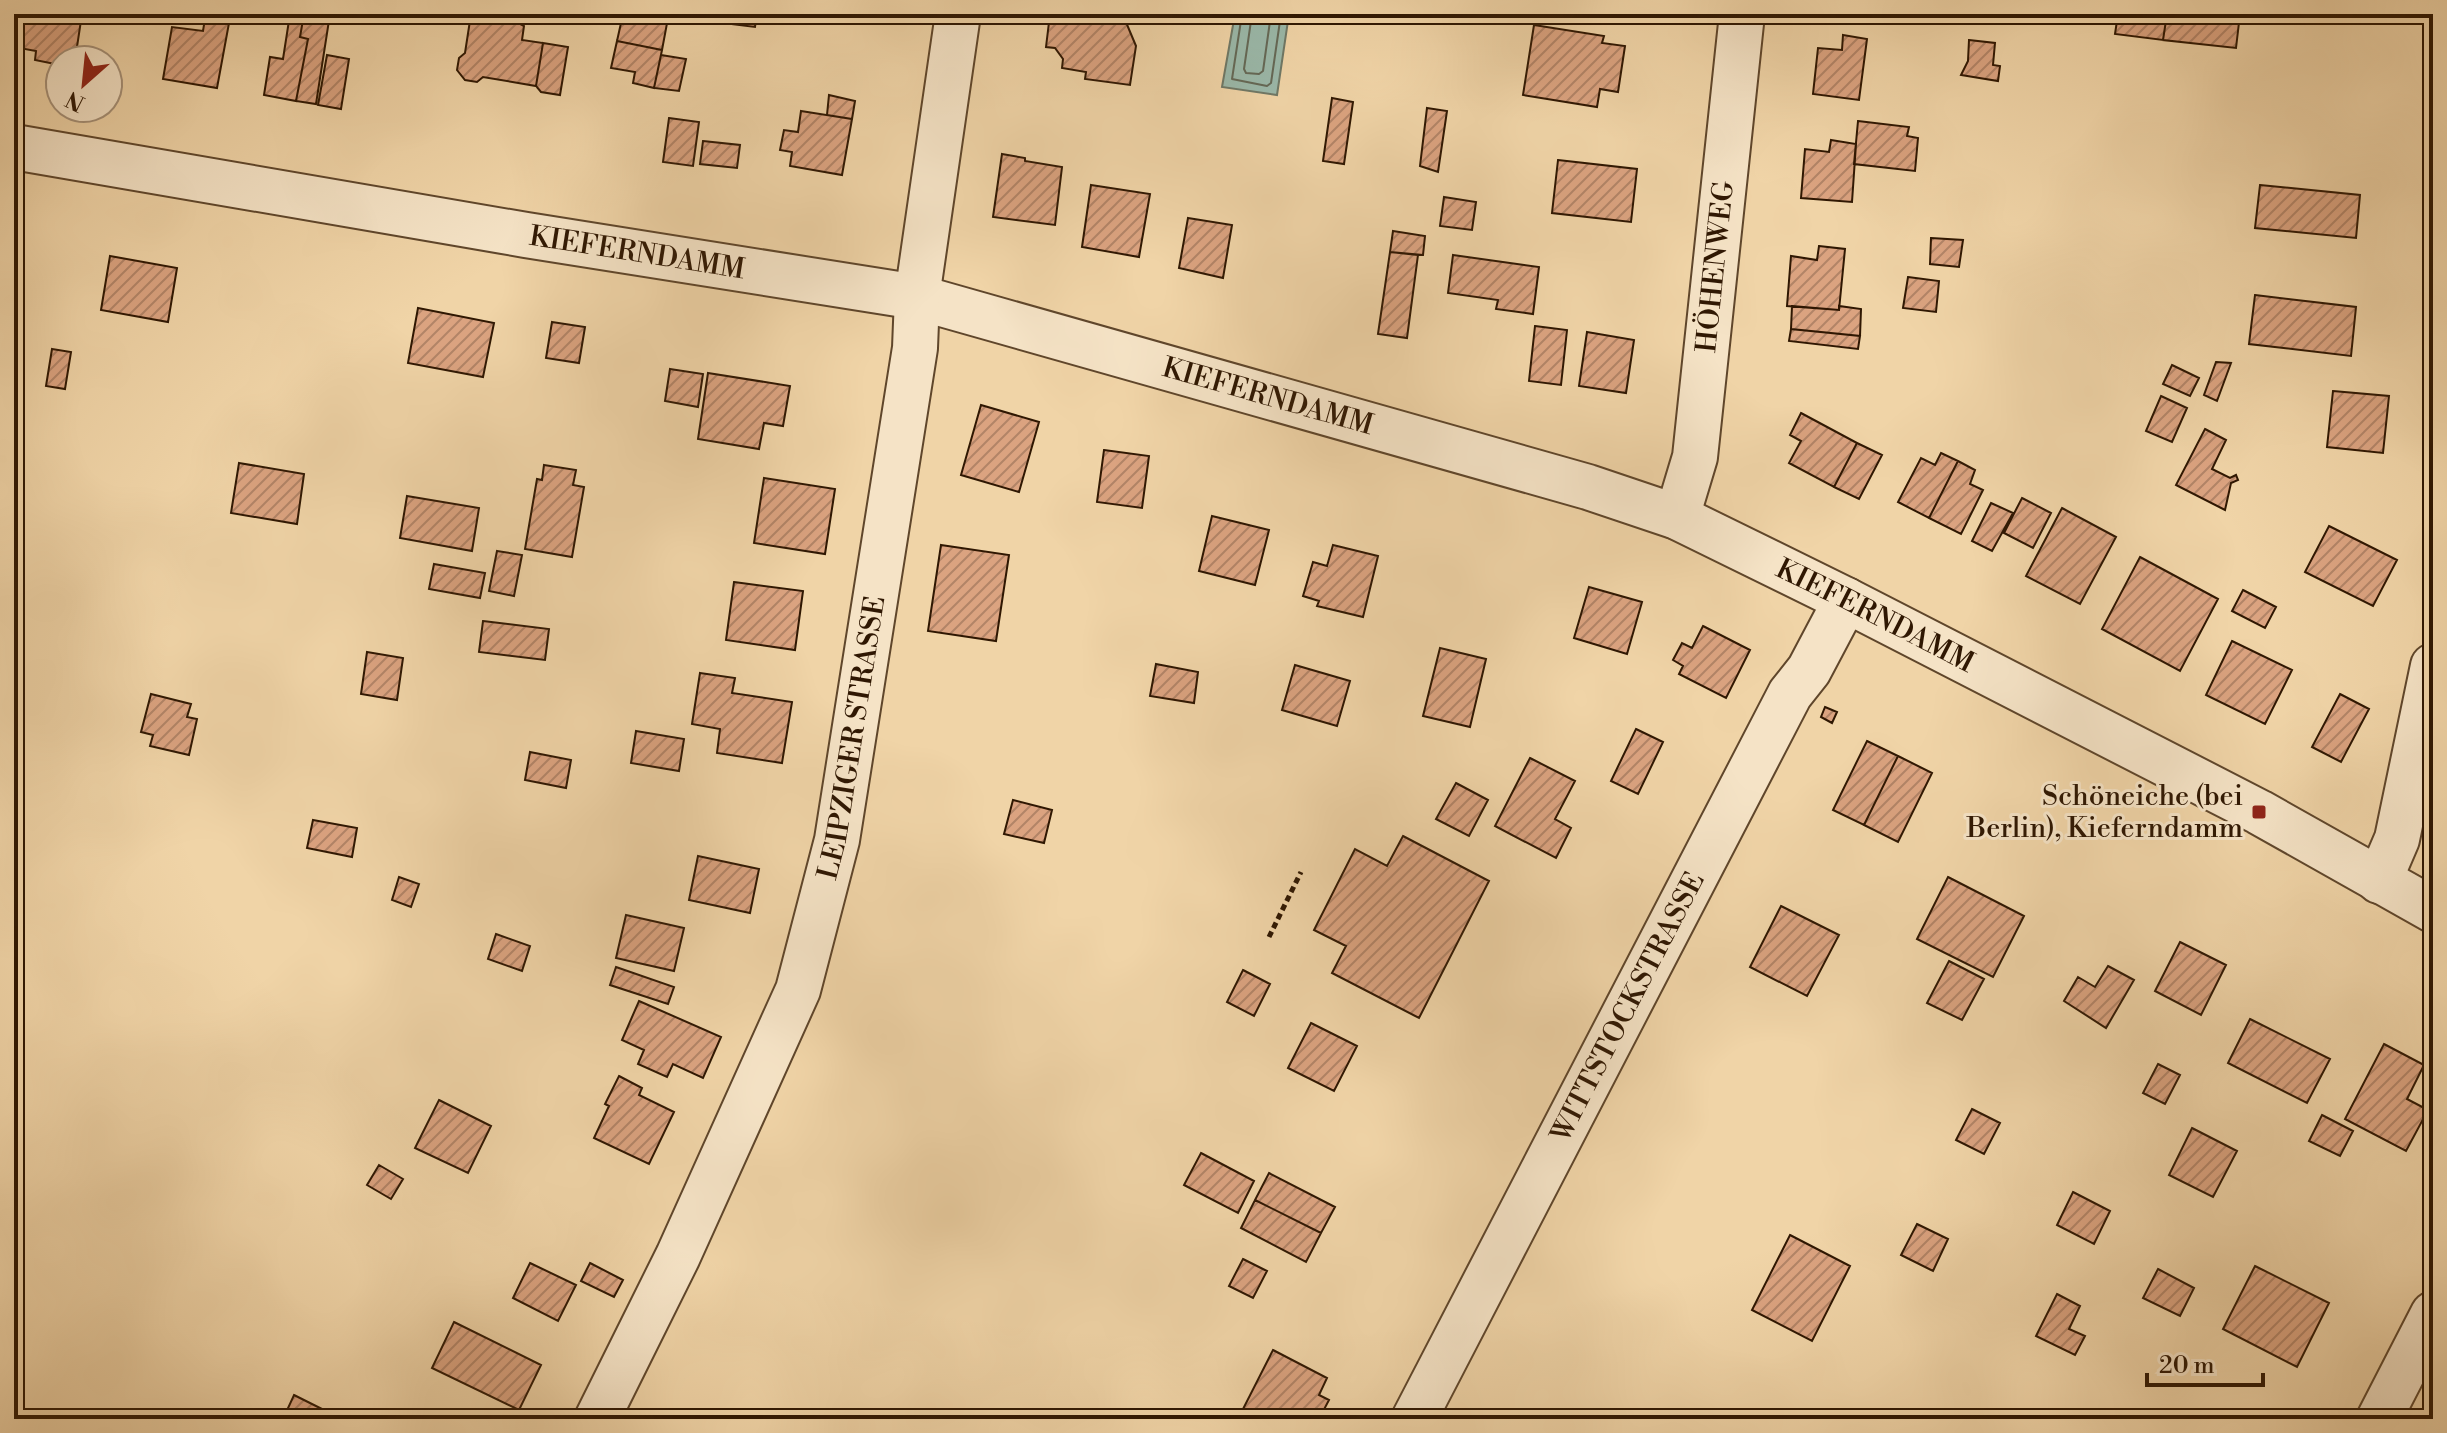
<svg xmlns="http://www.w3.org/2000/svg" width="2447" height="1433" font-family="'Libre Bodoni',serif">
	<defs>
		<pattern id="building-hatch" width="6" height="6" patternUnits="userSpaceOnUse" patternTransform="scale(2)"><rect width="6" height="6" fill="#dba380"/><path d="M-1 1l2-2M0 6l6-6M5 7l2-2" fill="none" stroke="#b28467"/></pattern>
	</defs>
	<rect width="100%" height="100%" fill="#f0d4a7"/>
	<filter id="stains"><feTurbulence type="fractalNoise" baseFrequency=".0025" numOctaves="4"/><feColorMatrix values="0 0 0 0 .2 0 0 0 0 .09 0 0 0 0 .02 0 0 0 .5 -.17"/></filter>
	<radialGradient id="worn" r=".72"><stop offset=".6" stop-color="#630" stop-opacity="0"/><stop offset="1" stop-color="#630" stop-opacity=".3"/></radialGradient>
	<path fill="#9ab8a9" stroke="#6f7866" stroke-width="2" d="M1235 14 1248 16 1289 14 1277 95 1222 87Z"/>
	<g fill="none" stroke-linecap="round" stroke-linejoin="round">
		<path stroke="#646856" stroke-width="2" d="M1242 14 1232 79 1267 86 1271 83 1281 14
			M1252 14 1244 69 1246 73 1259 74 1263 71 1271 14"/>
	</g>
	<path fill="url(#building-hatch)" stroke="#2f1702" stroke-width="2" d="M15 14H82L75 60H60V65L35 60 36 51 14 47Z
		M290 14H304L300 37 308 39 296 101 264 95 270 57 283 59Z
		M304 14H330L316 104 296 101 308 39 300 37Z
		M471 14H512L511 19 524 26 522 40 543 43 536 86 483 77 477 82 465 80 457 70 459 58 465 53Z
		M623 14 668 18 662 50 617 41Z
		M715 14H757L755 27 714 22Z
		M1050 14 1123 15 1136 46 1130 85 1085 79 1086 72 1062 68 1063 59 1055 48 1046 47Z
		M2118 14H2167L2163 40 2115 34Z
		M2167 14H2240L2236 48 2163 40Z
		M205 19 229 23 217 88 163 79 172 27 203 31Z
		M1534 25 1604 36 1602 43 1625 46 1618 92 1600 89 1597 107 1523 95Z
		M1843 35 1867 39 1859 100 1813 94 1818 48 1842 50Z
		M1969 40 1995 43 1993 65 2000 66 1998 81 1961 75 1968 61Z
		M617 41 662 50 654 88 633 83 635 72 611 68Z
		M543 43 568 47 560 95 541 92 536 86Z
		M327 55 349 59 341 109 318 105Z
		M661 55 686 59 679 91 654 88Z
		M829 95 855 101 852 119 827 115Z
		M1332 98 1353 102 1344 164 1323 161Z
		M1427 108 1447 111 1438 172 1420 166Z
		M801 111 852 119 842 175 790 166 792 152 780 150 784 130 798 132Z
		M669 118 699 122 693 166 663 162Z
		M1858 121 1909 127 1907 136 1918 138 1915 171 1854 164Z
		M1831 140 1856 144 1852 202 1801 198 1805 149 1829 152Z
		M703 141 740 145 737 168 700 164Z
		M1002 154 1025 158V161L1062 167 1055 225 993 217Z
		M1558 160 1637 169 1631 222 1552 213Z
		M1091 185 1150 194 1139 257 1082 247Z
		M2260 185 2360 195 2356 238 2255 228Z
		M1444 197 1476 202 1472 230 1440 226Z
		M1188 218 1232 225 1223 278 1179 268Z
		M1393 231 1425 236 1423 255 1390 252Z
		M1931 238 1963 240 1959 267 1930 264Z
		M1819 246 1845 249 1839 310 1787 306 1791 256 1817 260Z
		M1390 252 1418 255 1407 338 1378 334Z
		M1453 255 1539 267 1533 314 1496 309 1498 300 1448 293Z
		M110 256 177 268 168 322 101 310Z
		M1908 277 1939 281 1936 312 1903 308Z
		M2255 295 2356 307 2351 356 2249 344Z
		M1792 306 1839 310V306L1861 309 1860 336 1791 329Z
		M418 308 494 323 483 377 408 363Z
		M552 322 585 327 579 363 546 358Z
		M1535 326 1567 330 1561 385 1529 381Z
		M1791 329 1860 336 1858 349 1789 341Z
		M1587 332 1634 340 1626 393 1579 386Z
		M52 349 71 352 65 389 46 386Z
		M2216 362 2231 363 2217 401 2204 395Z
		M2172 365 2199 378 2190 396 2163 384Z
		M670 369 703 374 698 407 665 401Z
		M708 373 790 386 783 426 764 423 759 449 698 439Z
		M2333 391 2389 396 2383 453 2327 447Z
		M2161 396 2187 408 2172 442 2146 431Z
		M981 405 1039 422 1019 492 961 475Z
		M1801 413 1857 443 1834 487 1789 463 1801 441 1790 435Z
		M2205 429 2226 440 2212 469 2230 478 2236 475 2238 480 2231 483 2225 510 2176 485Z
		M1857 443 1882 455 1859 499 1834 487Z
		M1104 450 1149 456 1142 508 1097 502Z
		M1941 453 1958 461 1929 518 1898 502 1921 458 1935 465Z
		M1958 461 1975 470 1970 484 1983 490 1961 534 1929 518Z
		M239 463 304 474 297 524 231 513Z
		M544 465 576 470 573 485 584 487 572 557 525 549 537 479 542 480Z
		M764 478 835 489 825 554 754 543Z
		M407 496 479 508 472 551 400 538Z
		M2022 498 2051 513 2033 548 2004 533Z
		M1991 503 2013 513 1992 551 1972 541Z
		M2062 508 2116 537 2080 604 2026 576Z
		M1212 516 1269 530 1255 585 1199 571Z
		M2329 526 2397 560 2373 606 2305 572Z
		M941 545 1009 555 996 641 928 631Z
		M1333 545 1378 556 1363 617 1317 606 1319 601 1303 596 1313 562 1327 566Z
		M497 551 522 555 514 596 489 591Z
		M2140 557 2218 599 2180 671 2102 629Z
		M434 564 485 573 480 598 429 589Z
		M734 582 803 591 795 650 726 640Z
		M1589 587 1642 602 1627 654 1574 638Z
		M2243 590 2276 607 2265 628 2232 611Z
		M483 621 549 629 545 660 479 652Z
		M1703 626 1750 650 1726 698 1679 674 1683 666 1673 660 1682 643 1692 648Z
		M2232 641 2292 670 2265 724 2206 695Z
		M1440 648 1486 659 1470 727 1423 716Z
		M367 652 403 658 397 700 361 694Z
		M1156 664 1198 672 1194 703 1150 696Z
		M1295 665 1350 681 1337 726 1282 710Z
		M700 673 735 678 732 693 792 702 782 763 717 753 720 729 692 724Z
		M151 694 191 704 187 717 197 719 189 755 150 746 153 735 141 732Z
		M2340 694 2369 709 2341 762 2312 747Z
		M1825 707 1837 712 1832 723 1821 717Z
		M1636 729 1663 742 1638 794 1611 781Z
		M636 731 684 739 679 771 631 763Z
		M1867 741 1898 756 1864 825 1833 810Z
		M530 752 571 760 566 788 525 780Z
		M1898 756 1932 773 1898 842 1864 825Z
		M1530 758 1575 781 1555 819 1571 828 1556 858 1495 826Z
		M1456 783 1488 800 1469 836 1436 819Z
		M1013 800 1052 810 1044 843 1004 834Z
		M313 820 357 828 352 857 307 848Z
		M1403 836 1489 881 1419 1018 1332 973 1346 946 1314 930 1355 849 1387 866Z
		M698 856 759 869 750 913 689 900Z
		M399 877 419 884 411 907 392 900Z
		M1948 877 2024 916 1993 977 1917 939Z
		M1781 906 1839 935 1807 996 1750 967Z
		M626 915 684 928 674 971 616 958Z
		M496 934 530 946 522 971 488 959Z
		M2180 942 2226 965 2201 1015 2155 991Z
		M1949 961 1984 979 1962 1020 1927 1003Z
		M2108 966 2134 980 2106 1028 2064 1001 2078 977 2095 987Z
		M616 967 674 987 668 1004 610 985Z
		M1243 970 1270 984 1254 1016 1227 1002Z
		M639 1001 721 1037 703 1078 673 1064 667 1077 638 1064 644 1050 622 1040Z
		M2250 1019 2330 1059 2307 1103 2228 1063Z
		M1311 1023 1357 1046 1334 1091 1288 1068Z
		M2384 1044 2424 1065 2407 1099 2428 1110 2406 1151 2345 1119Z
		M2158 1064 2180 1075 2165 1104 2143 1093Z
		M619 1076 642 1088 639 1095 674 1112 649 1164 594 1138 609 1106 605 1104Z
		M439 1100 491 1126 468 1173 415 1148Z
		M1972 1109 2000 1123 1984 1154 1956 1140Z
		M2322 1115 2353 1131 2340 1156 2309 1141Z
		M2192 1128 2237 1151 2213 1197 2169 1175Z
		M1201 1153 1254 1181 1238 1213 1184 1185Z
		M379 1165 403 1179 391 1199 367 1185Z
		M1269 1173 1335 1207 1321 1233 1255 1200Z
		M2073 1192 2110 1211 2094 1244 2057 1225Z
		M1255 1200 1321 1233 1306 1262 1241 1228Z
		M1917 1224 1948 1239 1933 1271 1901 1255Z
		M1790 1235 1850 1266 1812 1341 1752 1310Z
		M1243 1259 1267 1271 1253 1298 1229 1286Z
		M530 1263 576 1285 558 1321 513 1298Z
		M590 1263 623 1280 614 1297 581 1281Z
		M2255 1266 2329 1303 2297 1367 2223 1329Z
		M2158 1269 2194 1288 2180 1316 2143 1298Z
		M2057 1294 2080 1306 2069 1329 2085 1336 2075 1355 2036 1336Z
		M454 1322 541 1365 519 1410 432 1368Z
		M1273 1350 1327 1378 1319 1395 1329 1400 1319 1419H1258L1242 1411Z
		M294 1395 324 1410 319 1419H283Z"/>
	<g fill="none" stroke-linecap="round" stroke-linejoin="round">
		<g stroke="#5f462b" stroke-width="48">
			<g id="minor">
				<path id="s1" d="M14 147 526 235 917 297 1588 487 1677 517 1846 600 2259 812 2433 910"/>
				<path id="s2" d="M1677 517 1695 457 1742 14"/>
				<path d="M2379 881 2397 839 2433 666"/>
				<path id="s3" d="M597 1419 678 1256 798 990 837 840 915 348 917 297 958 14"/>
				<path id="s4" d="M1414 1419 1790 694 1809 670 1846 600"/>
				<path d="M2379 1419 2433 1314"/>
			</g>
		</g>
		<path stroke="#2f1702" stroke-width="5" stroke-dasharray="6 4" stroke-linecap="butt" d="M1269 937 1301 872"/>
		<use href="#minor" stroke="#f5e3c6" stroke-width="44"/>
	</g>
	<rect fill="#8f2418" stroke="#f5e3c6" stroke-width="3" x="2251" y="804" width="16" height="16" rx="4"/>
	<g text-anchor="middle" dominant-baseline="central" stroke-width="6" stroke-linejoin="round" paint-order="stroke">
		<g font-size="28" fill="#2f1702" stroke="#f5e3c6">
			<text stroke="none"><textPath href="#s1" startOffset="632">KIEFERNDAMM</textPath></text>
			<text stroke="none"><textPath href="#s2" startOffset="254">HÖHENWEG</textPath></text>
			<text stroke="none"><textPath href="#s1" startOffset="1280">KIEFERNDAMM</textPath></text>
			<text stroke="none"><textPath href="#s1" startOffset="1928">KIEFERNDAMM</textPath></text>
			<text stroke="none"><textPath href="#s3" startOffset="732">LEIPZIGER STRASSE</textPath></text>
			<text stroke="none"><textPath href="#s4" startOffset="464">WITTSTOCKSTRASSE</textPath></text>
		</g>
		<g font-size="28" fill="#2f1702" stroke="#f5e3c6" text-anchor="end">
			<text x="2243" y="796">Schöneiche (bei<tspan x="2243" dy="32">Berlin), Kieferndamm</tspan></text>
		</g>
	</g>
	<rect width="2447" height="1433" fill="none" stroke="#f0d4a7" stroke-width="48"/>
	<rect x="16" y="16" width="2415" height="1401" fill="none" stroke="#2f1702" stroke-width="4"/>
	<rect x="24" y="24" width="2399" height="1385" fill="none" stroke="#2f1702" stroke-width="2"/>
	<g transform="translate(84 84) rotate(207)"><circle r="38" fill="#f5e3c6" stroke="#a69178" stroke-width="2"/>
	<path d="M0-6L14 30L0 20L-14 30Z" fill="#8f2418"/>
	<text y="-12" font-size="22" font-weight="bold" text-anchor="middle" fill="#2f1702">N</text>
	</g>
	<path d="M2147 1373v12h116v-12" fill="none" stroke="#2f1702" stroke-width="4"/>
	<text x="2159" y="1373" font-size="24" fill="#2f1702" stroke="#f5e3c6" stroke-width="6" paint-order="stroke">20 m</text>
	<rect width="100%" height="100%" filter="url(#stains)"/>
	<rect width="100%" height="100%" fill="url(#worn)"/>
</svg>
